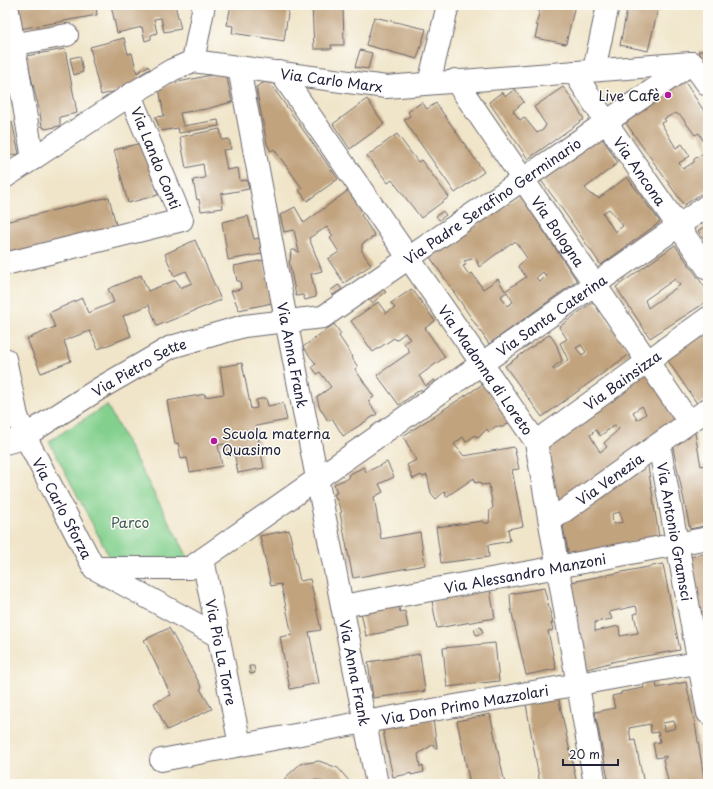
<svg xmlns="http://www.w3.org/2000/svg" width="713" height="789" font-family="'Playpen Sans',sans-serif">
	<rect width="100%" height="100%" fill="#fdfcf7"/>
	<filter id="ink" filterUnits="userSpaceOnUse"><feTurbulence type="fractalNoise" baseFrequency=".025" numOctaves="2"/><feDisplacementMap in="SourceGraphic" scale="8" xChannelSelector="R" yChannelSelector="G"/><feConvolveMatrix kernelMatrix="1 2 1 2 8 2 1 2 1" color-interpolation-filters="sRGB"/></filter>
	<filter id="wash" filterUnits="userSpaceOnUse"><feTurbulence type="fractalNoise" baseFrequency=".012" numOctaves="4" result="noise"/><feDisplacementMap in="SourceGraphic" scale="16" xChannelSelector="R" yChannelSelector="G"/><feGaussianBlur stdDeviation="0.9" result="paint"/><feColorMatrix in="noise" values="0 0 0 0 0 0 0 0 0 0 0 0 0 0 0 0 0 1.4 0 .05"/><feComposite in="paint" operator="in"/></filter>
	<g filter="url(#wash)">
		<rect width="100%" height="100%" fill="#f0e5c9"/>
		<path fill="#83d08e" stroke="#527964" d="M107 405 189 559 110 558 49 441Z"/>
		<g id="blocks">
			<path fill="#c1a37e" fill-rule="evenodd" d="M16 5H96L97 15 20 29Z
				M111 5H175L181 29 164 32 161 18 154 19 157 33 151 35V39L145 41 142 27 117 33Z
				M231 5 289 6 284 41 232 33 233 26 227 25Z
				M312 5H343L344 45H331L332 49H314Z
				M541 5H575L566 44 535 38 538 25H536Z
				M628 5H659L648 51 620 45Z
				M374 17 426 29 417 59 366 45Z
				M124 38 128 54 132 53 137 73 148 66 150 69 138 76 140 85 101 95 92 60H93L90 47Z
				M65 49 77 113 60 117V126L45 129 44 127H42L40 113 26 56Z
				M360 50 372 53 368 69 355 67Z
				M698 51H708V65Z
				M80 56 83 72 74 75 70 58Z
				M225 72 226 73 232 102 206 109 180 113 183 126 218 120 219 126 179 133 178 128 161 131 155 117 164 116 159 88 174 83Z
				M683 79 708 117V189L684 205 623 119ZM675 113 681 116 695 135 699 133 706 146 707 151 694 159V162L683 169 679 163 690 156 682 144 676 148 661 123 666 121 664 119Z
				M265 82H269L338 179 307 201 299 190 302 188 274 149 271 151 267 144 256 87Z
				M563 87 568 93 584 119 528 159 489 102 502 92 506 96 515 89 524 102 513 111 520 120 524 117 537 133 543 130 546 125 534 107Z
				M367 99 384 124 350 149 333 124Z
				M422 102 427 109 436 103 484 172 455 193 404 120 410 116 408 112Z
				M12 122 19 154 5 156V123Z
				M220 129 222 140 229 139 230 143 231 149 223 150 227 170 238 168 240 181 247 180 249 189 221 194 223 208 201 211 199 199 197 200 193 180 205 178 203 164 186 168 180 137Z
				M397 134 418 162 421 160 449 197 421 218 392 180 388 183 367 156Z
				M601 136 618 163 585 188 590 194 599 198 627 177 660 222 601 265 560 206 540 179ZM609 209 623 226 615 232 603 213Z
				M145 142 158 195 128 203 114 150Z
				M350 189 365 212 361 215 375 236 362 244V251L371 265 344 283 328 259 339 252 330 238 333 236 327 227 309 238 322 271 311 274 316 297 305 300 303 295 296 296 289 261H290L291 250H295L298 252H299L294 230 284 232 280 215 295 207 304 223Z
				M520 195 577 281 489 344 430 257ZM515 241 527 258 518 266 526 277 505 291 498 279 483 289 472 273 469 275 463 266 466 265 464 261 476 258 479 267 511 243 512 244ZM543 272 546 276 540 282 536 278ZM507 292 513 302 507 306 501 296Z
				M109 197 117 229 5 256V222Z
				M443 211 446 215 439 220 436 216Z
				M248 216 254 239 259 238 262 254 228 260 222 222Z
				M708 224V245L698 231Z
				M195 240 221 300 157 326 149 305 123 316 131 336 98 349 90 331 68 339 64 341 71 361 41 373 27 339 55 327 49 313 82 298 88 313 114 302 108 289 141 275 148 291 176 280 180 288 192 283 186 271 174 276 165 254Z
				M675 245 708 292V301L650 338 616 287ZM675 279 680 285 648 308 645 300Z
				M264 260 272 303 239 310 231 291 241 289 240 281H237L234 266Z
				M338 285 342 289 333 295 330 291Z
				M383 289 386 292 372 303 369 299Z
				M412 289 435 321 425 328 445 357 419 376 426 386 434 380 436 383 423 392 421 389 399 405 377 375 410 352 404 343 410 339 405 333 396 340 394 338 373 352 351 321 378 302 386 313 395 308 391 303Z
				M594 301 631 353 542 417 505 366 550 334 557 346 562 361 552 368 554 370 568 360 560 343 567 339 559 327ZM581 345 586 352 582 355 576 348Z
				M334 324 341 334 339 336 353 357 352 358 358 367 355 369 374 397 368 401 377 414 343 436 332 418 328 421 319 406 317 397 331 387 320 372 317 374 312 367 316 364 303 347Z
				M708 329V399L698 405 666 358Z
				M242 363 251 409 257 408 256 400 266 398 268 406 283 403 287 420 256 426 264 468 238 473 234 452 227 454 225 444 218 445 222 466 190 472 187 458 181 459 178 443 175 444 167 401 205 394V397L224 394 220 367Z
				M651 368 685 415 569 498 557 501 546 443ZM642 406 646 414 637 420 633 412ZM615 425 619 429 604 443 607 447 600 452 590 435 593 433 592 432 596 430 600 436Z
				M483 384 510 422 503 427H498L496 426 489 432 487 429 478 438 475 435 466 442 463 437 454 444 464 456 514 447 519 469 512 470 523 526 508 529 510 541 488 545 489 557 441 563 436 527 483 521 484 523H489L490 510 493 508 489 484 481 485 480 482 475 483 474 478 446 497 445 491 436 499 431 493 427 475 423 477 421 475 413 479 407 465 416 460 403 436Z
				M694 428 701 466 708 464V495H706L708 502V525L690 529 673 448Z
				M647 460 659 537 569 556 562 521ZM620 512 623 522 613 524 612 514Z
				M387 462 394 477 379 484 383 492 374 497 381 539 420 532 425 565 353 578 340 513 342 512 334 494 337 493 334 484 349 478 348 475 364 467 366 472Z
				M289 530 300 581 310 579 321 630 309 632 319 683 290 689 280 637 292 635 281 584 271 586 260 536Z
				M708 553V611L701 612 690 557Z
				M663 564 680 650 616 661 587 669 578 633 571 582ZM636 606 638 613 634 614 638 633 620 636 619 626 595 631V622L612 619 609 612Z
				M544 588 553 623H551L553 630 548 631 556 669 526 675 511 609 510 594Z
				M490 590 495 618 437 628 432 601Z
				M397 600 400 612 405 611 408 627 366 636 360 607Z
				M708 621V645H707L703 622Z
				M481 627 483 633 476 635 474 629Z
				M169 628 202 688 200 689 212 709 167 730 154 703 171 695 144 640Z
				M495 643 499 681 447 687 443 648Z
				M420 654 425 691 373 698 368 662Z
				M249 666H254L255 673 250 674Z
				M656 682 657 688 686 682 696 729 705 784H660L659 782 668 781 663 759 666 758V756L656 758 653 743 660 742 658 732 651 733 650 724 629 728 631 741 635 740 644 784H609L595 712 615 708 612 696 621 694V692L644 688 643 684ZM674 721 676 728 664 731 663 723Z
				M558 696 577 784H540L526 704Z
				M490 714 505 784H470L457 721Z
				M433 719 437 748H434V744L418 754 420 767 423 766 424 772 411 775V773L408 774 393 777 382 726Z
				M319 761 338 768 350 782V784H328L317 780 307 782 305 784H284L285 778 300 764Z"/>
		</g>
	</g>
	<g filter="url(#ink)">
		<use href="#blocks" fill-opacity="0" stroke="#6a666d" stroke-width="1"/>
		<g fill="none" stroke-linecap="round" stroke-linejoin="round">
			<g stroke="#6a666d" stroke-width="24">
				<g id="minor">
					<path d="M7 5 33 159"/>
					<path d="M5 46 67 35"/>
					<path d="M193 61 204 5"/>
					<path d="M692 63 708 85"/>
					<path id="s1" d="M239 68 286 320 377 784"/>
					<path d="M594 70 608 5"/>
					<path id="s2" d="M280 72 536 442 595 784"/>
					<path id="s3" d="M574 72 606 122 708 269"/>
					<path id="s4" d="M455 80 689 422"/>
					<path d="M429 83 448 5"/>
					<path id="s5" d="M5 177 130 95 172 70 193 61 386 87 691 63"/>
					<path d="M5 264 182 220 130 95"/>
					<path id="s6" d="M5 359 17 416 25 436 94 568 218 636"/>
					<path id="s7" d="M536 442 708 318"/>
					<path id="s8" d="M5 443 20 439 102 387 171 347 244 326 323 317 692 63"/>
					<path id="s9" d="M659 444 708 713"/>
					<path id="s10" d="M550 521 708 409"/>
					<path id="s11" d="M203 559 240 745"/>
					<path id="s12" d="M94 568H190L708 205"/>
					<path id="s13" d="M342 606 558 567 708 538"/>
					<path id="s14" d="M161 760 365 722 708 661"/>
				</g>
			</g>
			<use href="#minor" stroke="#fff" stroke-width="22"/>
		</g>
	</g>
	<g fill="#b5179e" stroke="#fdfcf7" stroke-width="1.5">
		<circle cx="668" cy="95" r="4"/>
		<circle cx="214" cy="441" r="4"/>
	</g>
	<g text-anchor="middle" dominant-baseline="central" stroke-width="3" stroke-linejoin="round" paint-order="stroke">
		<g font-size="14" fill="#22223b" stroke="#fdfcf7">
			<text stroke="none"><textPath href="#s5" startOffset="361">Via Carlo Marx</textPath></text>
			<text transform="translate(156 158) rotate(68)">Via Lando Conti</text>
			<text stroke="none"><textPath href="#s3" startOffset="119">Via Ancona</textPath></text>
			<text stroke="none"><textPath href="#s8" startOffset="553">Via Padre Serafino Germinario</textPath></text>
			<text stroke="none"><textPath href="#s4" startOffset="183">Via Bologna</textPath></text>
			<text stroke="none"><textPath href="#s12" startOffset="537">Via Santa Caterina</textPath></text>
			<text stroke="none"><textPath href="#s1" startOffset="292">Via Anna Frank</textPath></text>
			<text stroke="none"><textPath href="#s8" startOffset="155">Via Pietro Sette</textPath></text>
			<text stroke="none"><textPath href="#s2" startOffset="362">Via Madonna di Loreto</textPath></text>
			<text stroke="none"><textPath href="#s7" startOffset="106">Via Bainsizza</textPath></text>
			<text stroke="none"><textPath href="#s10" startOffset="73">Via Venezia</textPath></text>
			<text stroke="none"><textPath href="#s6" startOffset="161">Via Carlo Sforza</textPath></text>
			<text stroke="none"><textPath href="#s9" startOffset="89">Via Antonio Gramsci</textPath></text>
			<text stroke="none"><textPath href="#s13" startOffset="186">Via Alessandro Manzoni</textPath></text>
			<text stroke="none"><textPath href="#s11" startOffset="95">Via Pio La Torre</textPath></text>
			<text stroke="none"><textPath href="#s1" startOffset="616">Via Anna Frank</textPath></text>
			<text stroke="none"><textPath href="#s14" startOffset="309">Via Don Primo Mazzolari</textPath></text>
		</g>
		<g font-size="14" fill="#22223b" stroke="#fdfcf7" text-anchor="end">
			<text x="660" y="95">Live Cafè</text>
			<text x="222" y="433" text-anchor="start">Scuola materna<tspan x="222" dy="16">Quasimo</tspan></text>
		</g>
		<g font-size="14" fill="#445f58" stroke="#fdfcf7">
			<text x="130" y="522">Parco</text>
		</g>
	</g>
	<rect width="713" height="789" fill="none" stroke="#fdfcf7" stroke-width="20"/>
	<path d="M563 759v6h55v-6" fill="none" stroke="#22223b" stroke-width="2"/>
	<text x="569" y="759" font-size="12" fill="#22223b" stroke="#fdfcf7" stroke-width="3" paint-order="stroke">20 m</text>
</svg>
